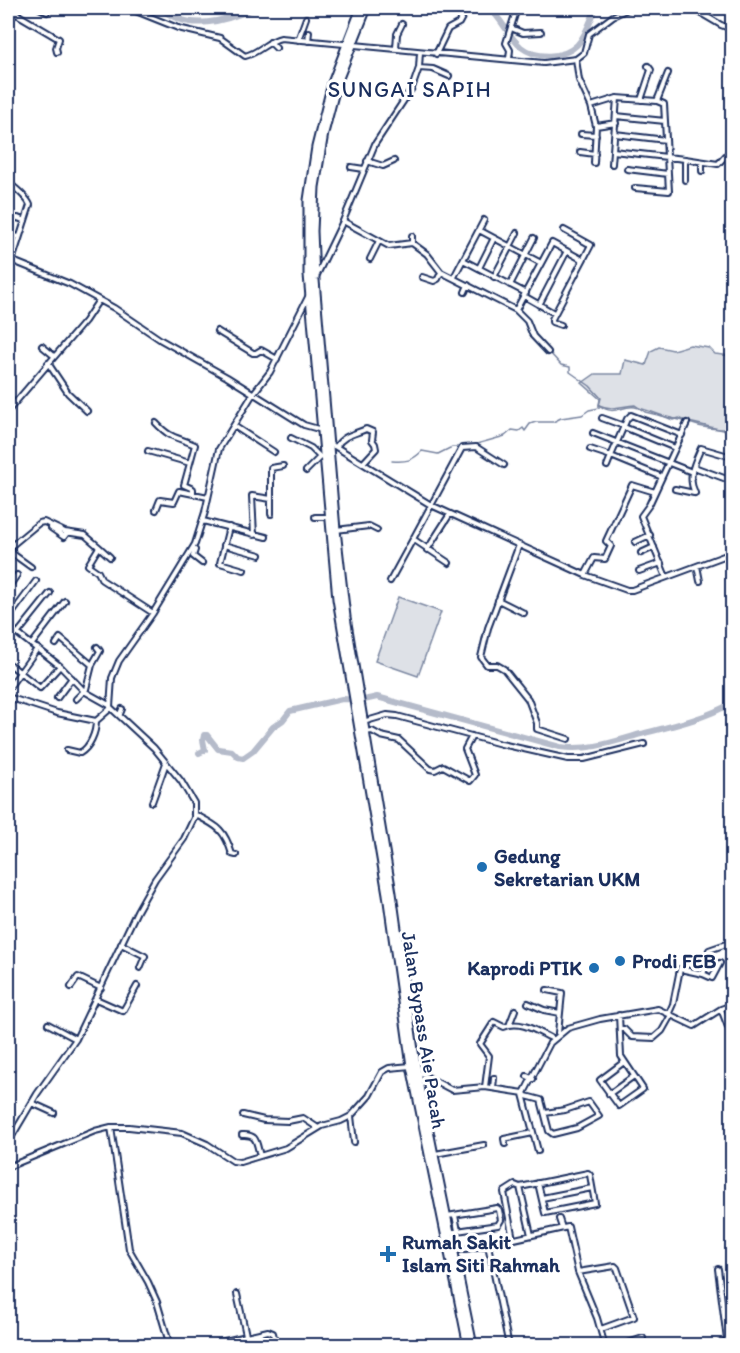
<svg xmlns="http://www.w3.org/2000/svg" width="740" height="1353" font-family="Itim,sans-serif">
	<rect width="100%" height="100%" fill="#fff"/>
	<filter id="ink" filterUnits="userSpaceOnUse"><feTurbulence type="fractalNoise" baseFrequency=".0167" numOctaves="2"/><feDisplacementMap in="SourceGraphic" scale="12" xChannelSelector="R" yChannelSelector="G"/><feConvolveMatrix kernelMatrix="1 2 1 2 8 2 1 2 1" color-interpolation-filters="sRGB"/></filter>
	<g filter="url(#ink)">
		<path fill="#dee1e7" stroke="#7c88a2" stroke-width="1.5" d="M690 345 709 348 715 354 731 356 732 366 727 374 732 378 731 429C713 430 695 427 679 418L673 420C661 415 648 410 635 407 621 405 614 417 599 405L600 399 582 383 595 374H622L625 360 646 365 651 351 659 347 673 350Z
			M398 597 441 612 418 676 375 661Z"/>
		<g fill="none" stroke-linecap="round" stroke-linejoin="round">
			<path stroke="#77839f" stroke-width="1.5" d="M550 353 561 365 570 367V372L590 386 601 398 599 405
				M473 445 505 436 512 430 519 431 523 428 525 431 530 424 536 422H553L561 418 582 415 589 410 599 408V405C612 411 621 406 635 405L645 412 732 432
				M392 461C406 462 412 461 422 451L438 454 452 447H460"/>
			<path stroke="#b5bbca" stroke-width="6" d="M161 8C188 33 226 21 255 8
				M489 8C502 19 508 36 521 47 536 59 563 59 577 45 586 36 591 19 596 8
				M199 753 205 750 203 740 204 735H207L218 749 232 751 238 757 243 758 253 751 273 727 283 720 290 711 342 699 364 700 377 697 560 747C589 751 613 742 641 734 672 726 704 719 732 703"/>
			<g stroke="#1b2f5e" stroke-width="8">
				<path id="minor" d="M39 8 47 12
					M128 8 178 28 220 38 245 56C259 53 267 41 281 38L544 63 576 59 584 53 589 34 613 16 630 8
					M692 8 721 25 732 29
					M15 13 59 39 56 48 57 52
					M9 20 20 8
					M511 28 523 33 541 32
					M298 40 306 18
					M308 41 309 32
					M270 42 276 48
					M396 48 397 34 402 24
					M436 54 448 29 459 23 467 8
					M509 59 510 50 506 43 517 8
					M576 59 579 80 591 106 617 98 657 101 664 104 669 191 635 188
					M419 68 433 69 449 76
					M617 98 613 151 685 159 718 164 732 149
					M641 100 651 70 648 66
					M657 101 668 73
					M591 106 596 126 594 163
					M616 116 665 121
					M596 126 616 123
					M581 134 596 135
					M615 134 666 140
					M580 152 595 154
					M685 159V180
					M367 161 383 166 394 161
					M702 162V171
					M612 164 613 151
					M351 167 364 169
					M627 169 668 174
					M8 183C14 186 28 199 30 205L12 261
					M12 219 18 218 25 221
					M343 221 389 246 412 243 427 254 441 272 516 310 552 243 583 260
					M479 230 541 263
					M8 235 19 237
					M412 243V236
					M8 259 70 284 114 308 161 340 227 377 291 417 304 425 322 430
					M370 259 379 241
					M463 260 526 293
					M479 268 494 238
					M316 277 343 221 375 144 412 88 419 68 420 52
					M422 277 434 281 438 279 441 272
					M454 277 484 220
					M494 277 517 233
					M510 285 534 238
					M465 292 468 285
					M524 296 554 313
					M539 305 567 251
					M516 310 527 321 533 336 548 352
					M561 325 552 322V319L591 245 564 230
					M217 331 253 353H256L261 350 277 359
					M42 346 54 356
					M48 363 68 393 87 411
					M8 411 85 321 99 300
					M602 418 624 426
					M156 423C172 440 176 436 195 445L184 485 193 489V493
					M234 426 274 452
					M624 427 675 448
					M593 433 692 472
					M291 438 311 448 320 457 325 458
					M329 444 336 447 431 505 585 575 627 590H632L732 553
					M336 447C343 435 355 434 366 429L373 432 372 440 375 444 376 449 363 463
					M590 449 611 456 607 466
					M148 451 190 463
					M694 467 732 481
					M306 471 320 457
					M662 477 611 456 627 419 631 415 682 435
					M675 489 694 493
					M695 493C687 477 694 464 701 448L732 457
					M271 499V514
					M156 510 160 500 174 502 179 491 208 497
					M315 517H329
					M203 521 266 537
					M229 527 220 563 244 570
					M51 528 64 537 67 533
					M336 530 369 526 377 530
					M254 535 252 496 271 499V468L283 466
					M635 542 650 535
					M224 545 260 555
					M519 545 488 628 481 657 487 665H497L504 669 528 699 537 723V729L568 739
					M99 547 110 557
					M193 549 195 550 193 556 202 563
					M427 550 450 514
					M641 553 654 547
					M449 563 413 539 462 448 476 447 504 465
					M697 566 700 581
					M31 567 13 554 10 547 39 523 44 522 65 532 85 535 99 547 88 565 98 572 102 580 153 613
					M639 571 661 563
					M585 575 594 558 605 559 611 546 606 541 632 485 655 492
					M666 577 641 516 649 505 687 423
					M390 581 413 539
					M8 588 17 575
					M498 600 524 613
					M8 619 36 581
					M8 626 37 649 8 689
					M18 633 50 593
					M32 644 65 601
					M56 644 60 638 92 665 86 689 76 699
					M37 648 60 666 84 691 109 705
					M8 663 40 688 60 666
					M92 665 100 651 97 647
					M8 697 57 713 96 721 111 708
					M57 698 72 678
					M120 714 122 709
					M363 722 387 715 397 716 501 744 568 759H584L644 744
					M365 732 372 731 381 736 399 740 430 769 435 770 443 766 470 781 475 775 465 749 472 736
					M67 750 80 753C90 747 96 733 96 721
					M152 802 166 763
					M194 814C217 826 224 828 232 854L236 855
					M121 944 145 956 140 968
					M703 974 712 978 720 963
					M71 987 78 977 101 988
					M547 990 562 993 558 1033
					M96 999 123 1011 137 986
					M528 1003 544 1010 560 1013
					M721 1009 732 1037
					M669 1013 673 1004 680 969 703 974 710 957 708 953 709 950 732 942
					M619 1015 621 1056 643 1089 619 1106 600 1080 624 1062
					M510 1023 515 1010
					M48 1024 76 1039
					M620 1029H624L632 1037 654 1038 662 1031 671 1015
					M418 1072 452 1090 485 1087 524 1093 550 1043 568 1028 600 1019 658 1009 694 1026 721 1009 732 1005
					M527 1076 533 1079
					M485 1087 489 1056 480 1044 494 1022 504 1027C520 1019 538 1032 553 1039
					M493 1088 494 1078
					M524 1093 526 1096 541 1100 549 1131 553 1134 577 1128 599 1116 589 1102 565 1110 545 1113
					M523 1094 538 1151
					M609 1094 634 1076
					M32 1103 54 1113
					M243 1115 264 1120 288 1121 303 1118 318 1128
					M351 1116 354 1142
					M111 1127 129 1249 148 1282 157 1302 170 1346
					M242 1135C258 1134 256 1143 260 1156
					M8 1143 37 1094 76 1039 137 911 155 879 184 839 194 818V803L181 781 154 748 110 707 112 678 119 661 153 613 195 544 205 512 219 449 253 394 270 372 309 295
					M505 1144 504 1139 533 1133
					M435 1154 484 1145
					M8 1167 95 1131 111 1127H129L182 1133 207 1144 233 1161 240 1162 286 1148 322 1126 341 1121 351 1116 369 1096 382 1072 389 1068 411 1066
					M542 1198 592 1188
					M455 1215 458 1231
					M447 1216 497 1208 499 1210 501 1220 498 1225 450 1232
					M559 1219 562 1228
					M531 1235 520 1187 588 1173 590 1175 595 1203 545 1213 538 1183
					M513 1239 504 1192 515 1185 520 1187
					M454 1251 488 1245
					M718 1269 727 1340
					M578 1272 615 1266 617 1268 634 1317 601 1329
					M237 1294 246 1335
					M203 1346 268 1331 273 1333 276 1346
					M344 1346 357 1343
					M509 1346 488 1245 568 1227 578 1272 597 1318 605 1346
					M619 1346 643 1338
					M709 1346 732 1340"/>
			</g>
			<g stroke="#1b2f5e" stroke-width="11">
				<path id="highway" d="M361 8 332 83 316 147 308 200V275L337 599 387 894 411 1066 468 1346
					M367 8 337 83 324 133 315 187 313 231 315 280 336 530 346 617 392 893 417 1072 473 1346"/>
			</g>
			<use href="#minor" stroke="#fff" stroke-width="4"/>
			<use href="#highway" stroke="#fff" stroke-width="7"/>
		</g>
	</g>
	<g fill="#1f6fb2" stroke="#fff" stroke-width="2">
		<circle cx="482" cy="867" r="6"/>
		<circle cx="620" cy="961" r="6"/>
		<circle cx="594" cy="968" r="6"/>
		<path d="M385 1245h6v6h6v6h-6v6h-6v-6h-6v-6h6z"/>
	</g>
	<g text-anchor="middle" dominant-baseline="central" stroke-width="6" stroke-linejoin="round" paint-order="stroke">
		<g font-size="20" font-weight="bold" fill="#1b2f5e" stroke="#fff" text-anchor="start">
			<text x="494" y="856">Gedung<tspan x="494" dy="23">Sekretarian UKM</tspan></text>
			<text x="632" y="961">Prodi FEB</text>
			<text x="582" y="968" text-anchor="end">Kaprodi PTIK</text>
			<text x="402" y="1242">Rumah Sakit<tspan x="402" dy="23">Islam Siti Rahmah</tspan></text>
		</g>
		<g font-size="20" fill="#1b2f5e" stroke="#fff">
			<text transform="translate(424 1030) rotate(81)">Jalan Bypass Aie Pacah</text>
		</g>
		<g font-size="22" letter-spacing="1.5" fill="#1b2f5e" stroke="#fff">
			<text x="410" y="89">SUNGAI SAPIH</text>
		</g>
	</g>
	<rect width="740" height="1353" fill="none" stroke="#fff" stroke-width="30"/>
	<rect x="15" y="15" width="710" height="1323" fill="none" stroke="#1b2f5e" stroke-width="2" filter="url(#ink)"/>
</svg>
